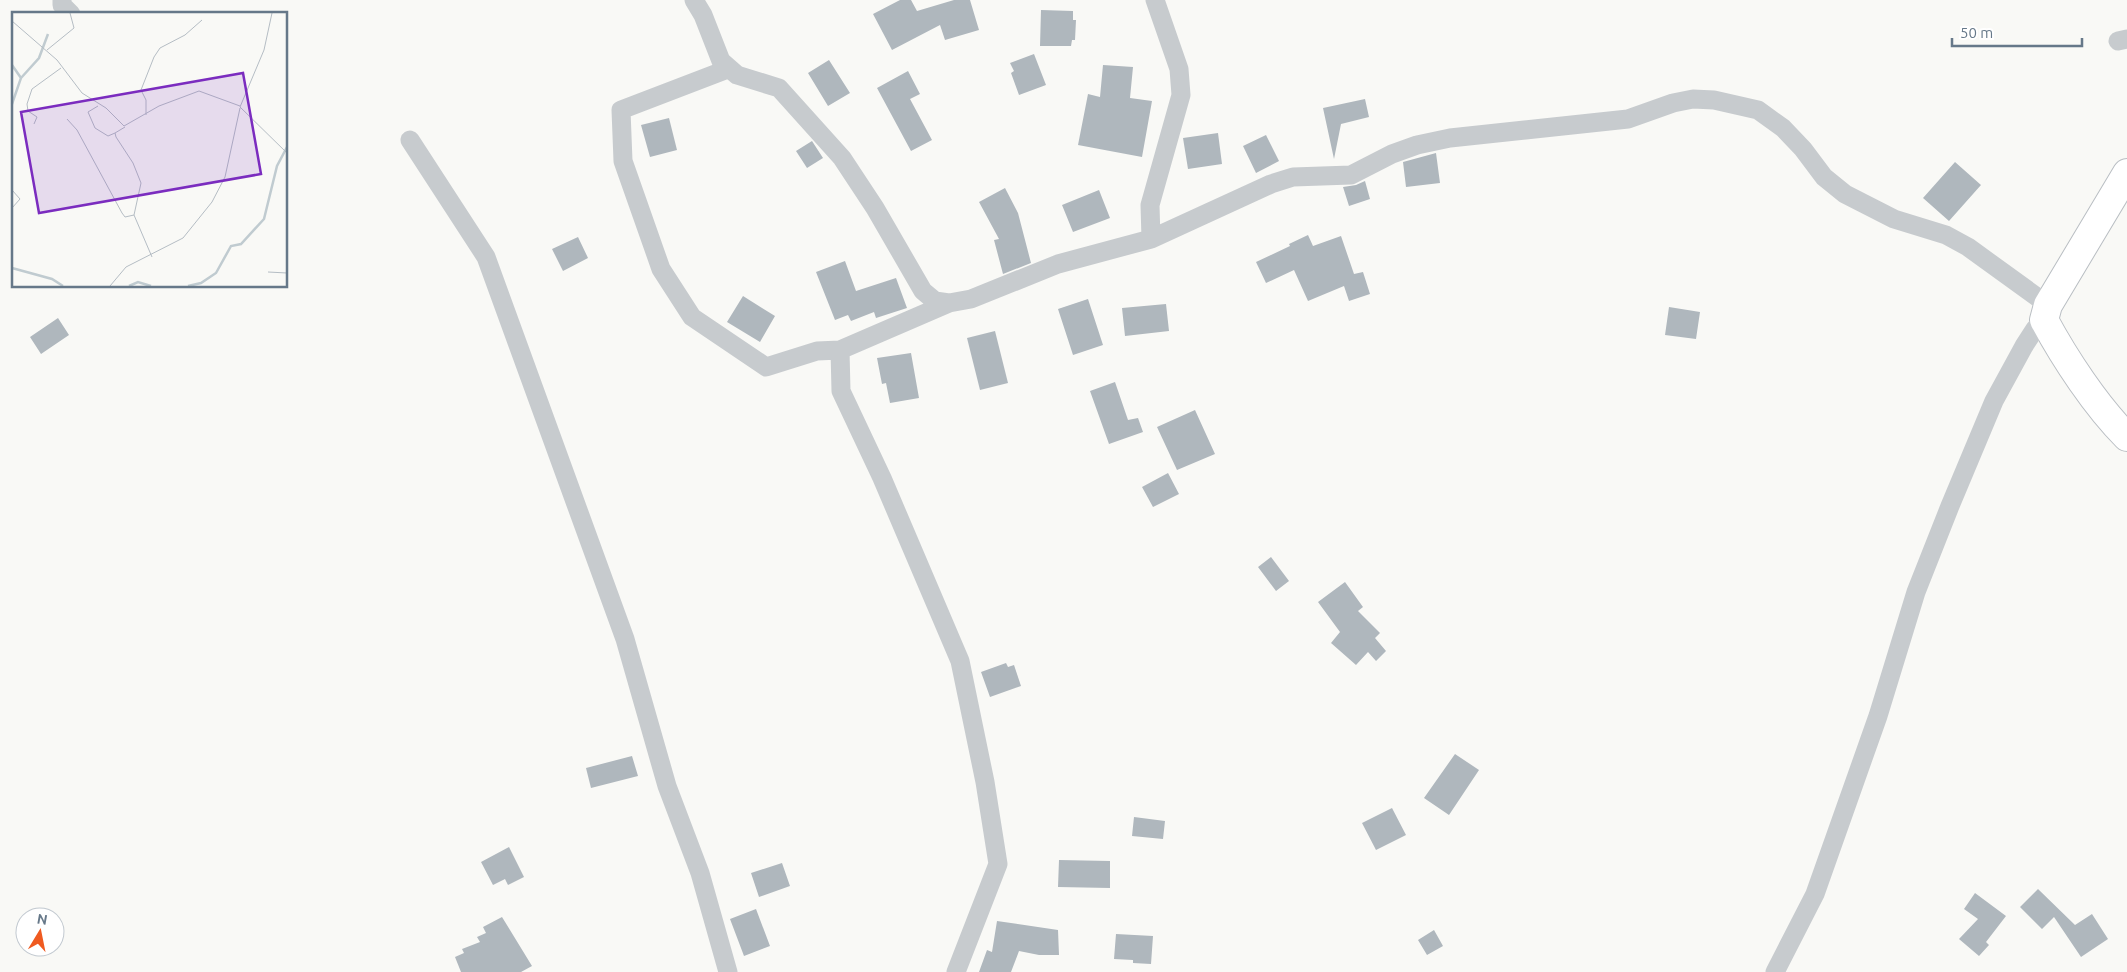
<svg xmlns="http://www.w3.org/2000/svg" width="2127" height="972" font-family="Ubuntu,sans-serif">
	<rect width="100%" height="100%" fill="#f9f9f6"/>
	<path fill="#afb7bd" d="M900 0H911L917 11 954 0H970L979 30 945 40 940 25 892 50 873 14Z
		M1041 10 1073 11V20H1076L1075 40H1072L1071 46H1040Z
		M1034 54 1046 85 1019 95 1011 73 1014 71 1010 63Z
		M829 60 850 93 828 106 808 73Z
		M1103 65 1133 67 1130 98 1152 101 1142 157 1078 145 1088 94 1100 97Z
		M908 71 920 94 910 99 932 140 911 151 877 88Z
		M1365 99 1369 117 1341 124 1334 159 1323 108Z
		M669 118 677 150 650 157 641 125Z
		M1218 133 1222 164 1188 169 1183 138Z
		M1266 135 1279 161 1256 173 1243 146Z
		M812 141 823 158 807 168 796 151Z
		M1436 153 1440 183 1406 187 1403 162Z
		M1955 162 1981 185 1949 221 1923 198Z
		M1365 181 1370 199 1349 206 1343 187 1356 185Z
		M1005 188 1018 213 1031 263 1003 274 994 240 999 239 979 202Z
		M1099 190 1110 218 1073 232 1062 205Z
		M1308 235 1313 246 1341 236 1354 274 1363 272 1370 294 1349 301 1344 286 1308 301 1294 270 1266 283 1256 262 1290 246 1289 244Z
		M578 237 588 258 563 271 552 249Z
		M845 261 856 291 896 278 907 308 876 318 874 312 851 321 848 315 835 320 816 272Z
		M743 296 775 316 760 342 727 322Z
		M1088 299 1103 345 1073 355 1058 309Z
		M1166 304 1169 331 1125 336 1122 308Z
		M1669 307 1700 312 1696 339 1665 335Z
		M58 318 69 335 41 354 30 337Z
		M995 331 1008 383 980 390 967 338Z
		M911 353 919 398 890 403 886 383 882 384 877 358Z
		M1115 382 1128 420 1138 418 1143 432 1109 444 1090 391Z
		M1195 410 1215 454 1177 470 1157 427Z
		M1168 473 1179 494 1153 507 1142 487Z
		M1271 557 1289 581 1276 591 1258 567Z
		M1345 582 1363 607 1358 611 1380 633 1375 638 1386 651 1376 661 1368 652 1356 665 1331 643 1340 632 1318 602Z
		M1006 663 1008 667 1014 665 1021 686 990 697 981 672Z
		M1455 754 1479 770 1449 815 1424 798Z
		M632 756 638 776 591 788 586 768Z
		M1392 808 1406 835 1376 850 1362 823Z
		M1134 817 1165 821 1163 839 1132 836Z
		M509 847 524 877 508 885 505 879 493 885 481 862Z
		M1059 860 1110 861V888L1058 887Z
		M782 863 790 886 759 897 751 873Z
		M2038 889 2075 925 2092 914 2108 939 2081 957 2054 917 2042 929 2020 907Z
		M1975 893 2006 916 1986 942 1989 945 1979 956 1959 939 1978 919 1964 909Z
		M756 909 770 946 744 956 730 919Z
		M502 917 532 966 521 972H461L455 957 464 953 462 949 480 942 477 937 486 933 483 927Z
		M997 921 1058 930 1059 955H1039L1019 951 1011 972H979L987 950 992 952Z
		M1434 930 1443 946 1427 955 1418 940Z
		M1116 934 1153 936 1151 964 1133 963V960L1114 959Z"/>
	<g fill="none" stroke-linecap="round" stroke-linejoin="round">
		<g stroke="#b9bec3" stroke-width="30">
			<path id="secondary" d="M2127 173 2048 305 2044 320C2065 359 2096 406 2127 437"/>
		</g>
		<path stroke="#c7cbce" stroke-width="19" d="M62 0V5L71 14
			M694 0 703 15 721 61 737 75 779 88 842 158 875 208 923 291 935 301 949 303 971 299 1058 264 1151 239 1271 184 1293 177 1351 175 1392 154 1417 145 1450 138 1628 119 1673 103 1693 99 1714 100 1758 110 1783 128 1803 149 1824 177 1845 194 1894 219 1946 235 1968 247 2048 305
			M2118 41 2127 39
			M728 69 621 110 623 161 661 269 692 317 766 367 817 351 840 350
			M410 140 486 257 625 639 667 786 700 873 728 972
			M1151 239 1150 205 1181 95 1179 69 1155 0
			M949 303 840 350 841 391 882 478 960 661 985 782 998 864 956 972
			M1775 972 1815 894 1878 716 1916 592 1950 506 1994 401 2024 346 2035 329 2044 320"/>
		<use href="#secondary" stroke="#fff" stroke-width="28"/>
	</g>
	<g transform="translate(12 12)">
		<rect width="275" height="275" fill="#f9f9f6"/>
		<path fill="none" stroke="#c0cbd0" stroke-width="2.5" d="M0 53 9 66 0 92M9 66 27 46 36 22M0 256 40 267 51 274M117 274 126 270 139 274M176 274 189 271 204 261 219 234 229 232 252 207 265 154 275 135"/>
		<path fill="none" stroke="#b5bdc4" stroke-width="1" d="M260 1 252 38 228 95 275 141M0 9 45 48 70 81 94 96 112 114 147 94 187 79 228 94M35 38 62 16 58 1M86 94 76 100 83 116 96 124 103 121M134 103V88L129 78 142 45 148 36 173 23 190 8M55 107 65 118 110 201 113 205 122 203M22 112 25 105 16 99 15 92 20 77 49 56M113 115 103 121 104 125 121 151 129 171 122 203 140 245M0 178 8 187 0 196M256 260 275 261M98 274 114 255 171 226 200 190 213 165 228 96"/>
		<path fill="#7b2cbf" fill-opacity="0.15" stroke="#7b2cbf" stroke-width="2.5" d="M231 61 249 162 27 201 9 100Z"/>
		<rect width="275" height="275" fill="none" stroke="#667889" stroke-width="2.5"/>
	</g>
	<g transform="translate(40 932) rotate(10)"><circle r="24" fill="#ffffff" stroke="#c2c9d0"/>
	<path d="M0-4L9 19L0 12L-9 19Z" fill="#ef5a20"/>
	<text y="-8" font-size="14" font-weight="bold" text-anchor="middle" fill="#667889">N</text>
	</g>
	<path d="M1952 38v8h130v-8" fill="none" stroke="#667889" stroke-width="2.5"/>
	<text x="1960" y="38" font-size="15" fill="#667889" stroke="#ffffff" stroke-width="4" paint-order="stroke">50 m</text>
</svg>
